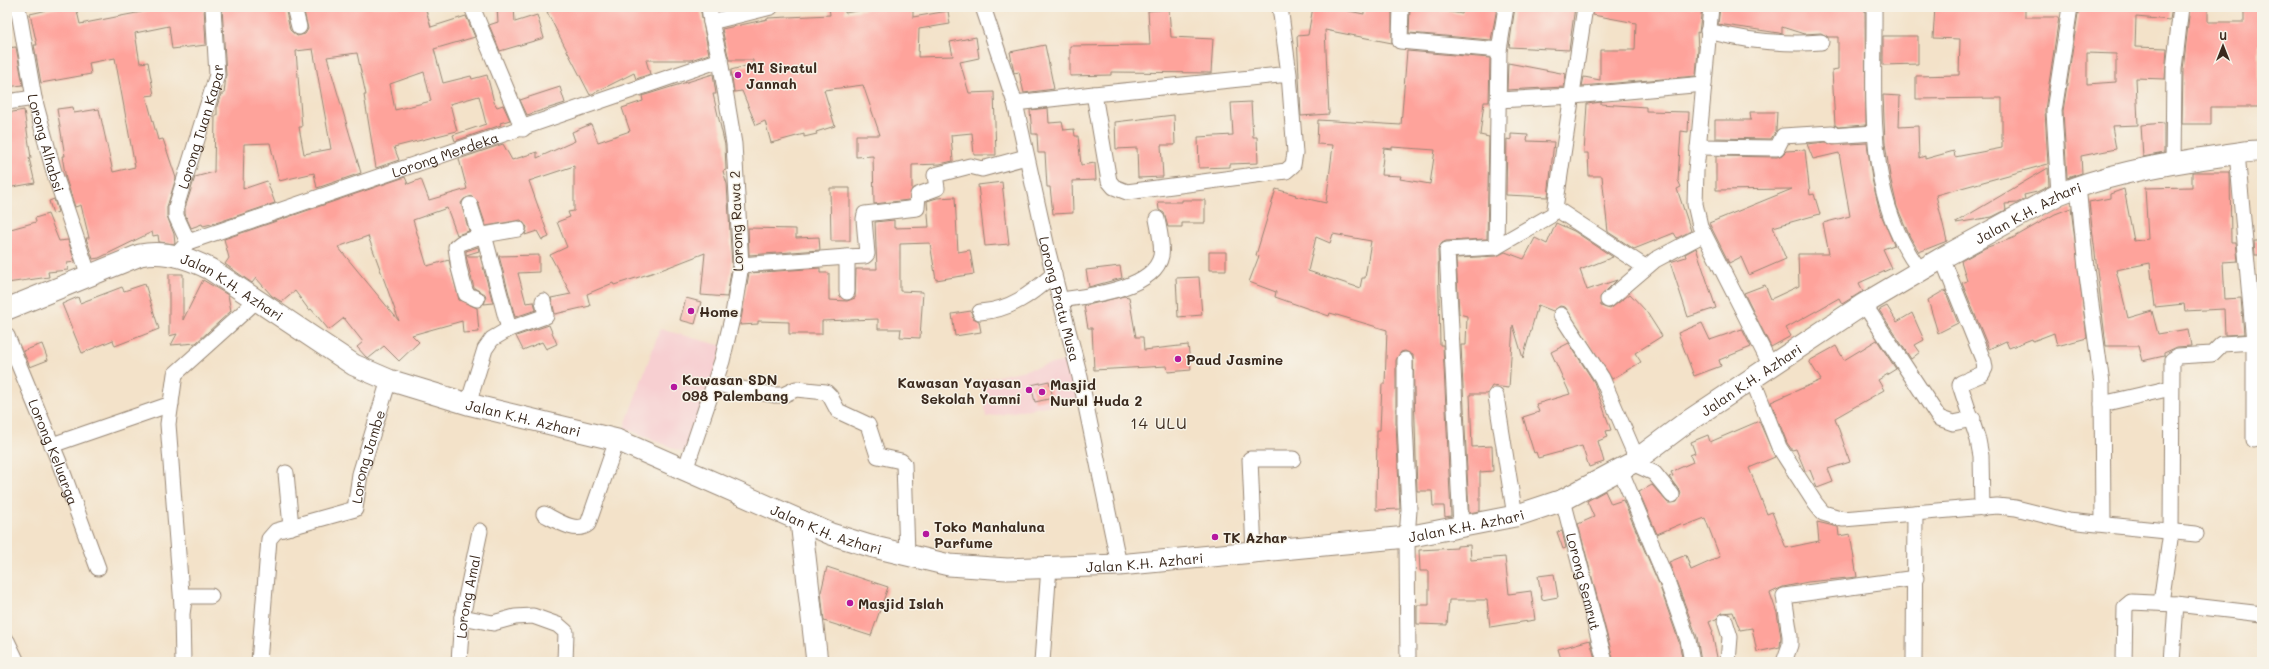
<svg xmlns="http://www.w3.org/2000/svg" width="2269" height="669" font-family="Mali,sans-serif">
	<rect width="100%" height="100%" fill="#f7f3e8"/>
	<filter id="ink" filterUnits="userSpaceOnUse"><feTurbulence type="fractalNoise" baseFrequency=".025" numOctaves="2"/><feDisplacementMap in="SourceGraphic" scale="8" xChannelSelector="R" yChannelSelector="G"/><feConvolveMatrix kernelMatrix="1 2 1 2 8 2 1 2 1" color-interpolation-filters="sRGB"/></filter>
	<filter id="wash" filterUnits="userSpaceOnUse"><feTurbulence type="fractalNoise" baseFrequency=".012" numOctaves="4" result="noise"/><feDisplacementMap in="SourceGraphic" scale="16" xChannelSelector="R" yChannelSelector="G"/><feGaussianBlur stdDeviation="0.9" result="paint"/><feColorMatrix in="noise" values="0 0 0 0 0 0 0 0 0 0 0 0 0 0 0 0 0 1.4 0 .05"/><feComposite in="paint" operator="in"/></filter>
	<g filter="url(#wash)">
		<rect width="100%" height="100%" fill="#f3e2c9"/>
		<path fill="#f7cfd1" d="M660 329 723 346 688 454 624 428Z
			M1069 360 1079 400 986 417 981 380Z"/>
		<g id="blocks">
			<path fill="#fea39b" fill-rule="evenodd" d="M61 7H76L80 24 167 7H204L206 45 172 49 169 26 135 33 140 63 148 62 154 95 146 96 158 140 163 139 176 178 167 207V216L174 234 175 244 159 242 158 235 153 236 152 232 99 258 93 259 86 238H89L81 205 75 207 66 179 62 156H65L57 109 73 107 74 113 99 109 113 172 135 167 115 58 89 63 91 74 41 83 34 45H37L30 14Z
				M222 7H285L290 30 297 36 305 34 308 29 303 7H425L431 27 466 16 475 37 434 49 443 83 471 76 472 79 487 75 494 102 497 107 503 105 510 120 500 123 501 125 455 141 453 135 486 124 479 96 450 104 457 131 394 147 399 160 376 168 364 95H366L357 53 327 57 361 173 317 188 314 173 279 181 270 143 244 144 243 189 267 181 275 203 219 222 203 226 202 224 191 228 185 214V208L195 177 214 172 215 115H217V106L221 94H224L226 75ZM313 49 331 149 304 154 299 127H302L296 51ZM424 72 431 101 395 110 390 84Z
				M497 7H514L515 22 537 15 544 38 500 51 489 25 498 22Z
				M551 7H700L709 54 691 60H646L650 74 636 79 634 73 590 95 547 12 552 10Z
				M829 7H845V13L879 7 913 9V17L948 11 950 24 919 29 918 57 953 56 950 42 976 37 979 58 960 62 969 93 994 92 996 155H974L972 133 951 135 953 161 940 164 912 165V189L909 200 874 204 873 156 856 157V135H880L863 85 824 90 835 126 816 132 817 134 804 137V134L771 143 765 121 756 125 742 91 734 92 731 70 753 64V60H729L722 29 768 19V18L830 15Z
				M1313 7H1329L1364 14V7H1392V43L1325 30 1329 114 1301 116 1297 36 1308 35Z
				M1410 7H1422L1462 14 1463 7 1497 8 1491 40 1409 33Z
				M1515 7H1575L1569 50 1509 47Z
				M1594 7H1702L1699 33 1697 32 1698 49 1696 76 1582 86 1584 77 1600 80V50H1635L1636 23 1593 15Z
				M1720 7H1865L1866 125 1838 127 1835 125 1832 70 1838 69V37H1828L1821 33 1804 34 1782 27V34L1779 33 1718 24Z
				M1935 7H2025V17H2059L2045 110 2048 164 1936 195 1947 241 1919 252 1910 237 1897 207 1890 176 1885 143 1883 95 1900 96 1899 127 1918 126 1919 158 1925 156V159L1954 151 1955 157 2002 148V98L1916 99V76L1959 75 1960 39 1933 38Z
				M2079 7H2172L2170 20 2136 17 2135 47 2167 48 2165 79 2136 78 2138 125 2112 126 2116 149 2081 156 2082 173 2067 178 2063 111ZM2087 53 2116 54V82L2087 84Z
				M2190 7H2208V22H2244V9H2262V44H2259V107H2211V124H2182L2183 70Z
				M1169 9 1171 37 1213 39 1211 73 1111 72V75L1070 76V46L1150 45 1148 11Z
				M1883 36H1918V64L1883 65Z
				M1045 45 1054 89 1024 93 1019 72 1014 73 1010 52Z
				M16 47 23 85 7 87V48Z
				M1407 51 1490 58 1489 102H1484L1480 135 1489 137 1487 239 1446 241 1442 243 1438 250 1440 345H1443L1451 516 1445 517 1444 506H1433L1432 491H1417L1413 355 1405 351 1401 352 1396 360V423L1400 509 1376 510 1377 430H1380L1382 384H1385L1387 330 1330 313 1329 316 1275 297 1276 292 1249 282 1259 256 1256 255 1276 189 1296 195 1295 196 1326 203 1333 145 1317 144 1318 120 1401 125ZM1392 147 1435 150 1430 184 1400 179 1401 176 1381 175 1384 148 1392 149ZM1333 234 1371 241 1365 278H1362L1360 288 1308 271 1316 237 1330 243Z
				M1508 63 1566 74 1564 87 1507 90Z
				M713 74 716 94H713L725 145 726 170 723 171 727 184 732 265 727 297 701 295 705 253 661 270 614 285 613 283 587 294 590 306 555 314 551 298 571 294 550 255 567 247 557 222 570 217 568 212 574 211V166L529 181 549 237 542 240 537 231 525 235 527 227 521 220 486 226 478 202 472 196 464 199 461 203 469 231 457 235 447 208 413 220 427 266 449 260 459 300 477 308 479 332 463 333 462 321 412 335 419 342 399 361 384 346 369 358 366 357 357 347 363 342 344 318 329 330 311 309 309 310 295 291 282 302 272 296 256 278 252 283 225 264 229 258 224 239 405 177 408 184 421 179 429 200 467 189 459 159 503 144 512 160 537 152V158L575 141 572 132 591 124 598 142 630 131 622 108 643 101 642 96ZM368 236 399 321 338 247Z
				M560 87 565 103 527 115 520 100Z
				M1251 102 1253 137H1257L1258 163 1230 164V167L1199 168 1198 137 1233 135 1231 103Z
				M1601 102V104L1646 107V111L1689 112 1688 132 1681 131 1678 180 1681 187 1677 189 1691 231 1677 238 1674 233 1634 249 1608 232 1602 176H1589L1588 153H1584L1587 104Z
				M1048 108 1049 123 1062 122 1064 130 1074 129 1075 136H1078L1081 165 1095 163 1096 180 1072 181 1073 213 1053 214 1050 187H1047L1045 153H1038L1037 134H1032L1030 110Z
				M24 110 31 158H29L35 183 7 188V113Z
				M1750 112H1777L1776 131 1771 139 1715 138V120H1751Z
				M1174 115 1175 145H1161L1163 177 1138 178 1137 148 1116 149 1115 122Z
				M2164 123V153L2143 157 2141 125Z
				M1511 134 1528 135 1527 141 1554 142 1548 197 1506 195 1507 139 1511 140Z
				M1826 142 1833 145 1867 143 1872 179 1880 212 1894 245 1883 249 1892 268 1859 283 1863 291 1842 304 1839 298 1786 328 1791 336 1771 347 1744 293 1765 285 1771 299 1799 286 1798 254H1829L1823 223 1850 216 1839 153 1813 159 1807 144Z
				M1805 150 1810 195 1814 194 1820 214 1773 227 1786 259 1749 275 1741 257 1729 263 1709 223 1792 189 1716 190V156L1777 157 1782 155 1786 151Z
				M2048 168 2049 186 2037 192 2024 195 2025 199 2017 203 2005 204 2006 210 1992 217 1956 223V222Z
				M2192 172H2230L2231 242H2236L2238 261 2223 262 2225 299 2241 298 2244 334 2225 335 2224 309 2185 311 2184 304 2155 307 2150 263 2116 270 2128 318 2152 311 2158 334 2188 329 2191 346 2177 347 2164 353V356L2142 361 2138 346H2106L2089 202 2110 198V194L2124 189 2134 241 2148 239 2145 188 2192 187Z
				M1002 182 1009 244 985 246 978 185Z
				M830 188H850V241H831Z
				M955 197 958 252 970 250 974 274 936 280 930 243 900 244V291L923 292 920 338 900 337 901 329H878V319L822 321V334H789V322L758 321V324L740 325 749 273 820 268V273H829V300L847 301 855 298 856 269H877L875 222 894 220V228L929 227 927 201 937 198Z
				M54 199 58 212 53 214 49 201Z
				M1182 200H1205V223H1182V227H1168L1164 213 1159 210 1158 202H1182Z
				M2071 208 2087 338 2057 346 2054 333 2033 341 2032 339 2009 348 2006 341 1989 349 1962 283 1967 281 1961 261 1985 248 2013 238 2055 214Z
				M48 214 59 241 68 240 75 262 67 263 68 270 48 272 49 277 7 283V230L36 222 35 218Z
				M1556 223 1574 231 1613 257 1580 270 1587 290 1617 280 1600 297 1601 306 1610 309 1630 294 1646 311 1662 336 1635 353 1641 362 1612 379 1565 307 1560 306 1553 311 1538 305 1523 358 1513 325 1509 388 1492 386 1487 394H1470L1472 447 1492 446 1493 471 1480 472V511L1469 513 1461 345H1466L1467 316 1459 314 1456 258 1497 256 1505 252 1524 259 1535 238 1547 244Z
				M748 228 796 229V238L819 237 820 250 749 255Z
				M2254 241H2262V255H2255Z
				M478 247 479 251 466 255V251Z
				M1696 248 1716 308 1688 317 1670 262 1686 257 1685 254Z
				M1209 252H1226V270H1209Z
				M539 255V272L518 273 526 303 534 302 536 310 515 317 499 256Z
				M466 256H480L493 303 484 304 486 299 485 294 474 288Z
				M1120 266 1122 278 1089 287 1086 270Z
				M169 274H183V320L203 280 228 295 231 311 196 343 171 345 177 334 169 336Z
				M1199 277 1202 315 1178 317 1176 278Z
				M145 284 159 329 115 346 113 340 82 353 62 304 78 297 80 303 122 287 124 291Z
				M1945 290 1958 323 1938 333 1928 300Z
				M1124 296 1129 297 1136 337H1143L1144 350 1188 345 1191 370 1168 372 1167 366 1094 370 1092 328H1088L1084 306Z
				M686 298 701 302 695 324 680 320Z
				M1887 306 1897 322 1912 313 1924 340 1915 345 1920 352 1911 359 1879 310Z
				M971 311 973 318 979 321 981 332 955 336 952 314Z
				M1702 323 1710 340 1742 329 1751 347 1719 360 1721 366 1694 376 1678 333Z
				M549 325 557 344 546 349 542 342 523 350 516 336Z
				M1877 340 1896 369 1878 380 1884 390 1835 418 1850 462 1828 469 1833 482 1817 488 1810 470 1805 471 1804 468 1796 449 1792 450 1787 443 1771 402 1821 380 1809 361 1836 346 1844 360Z
				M1569 343 1594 382 1611 430 1606 431 1608 437 1598 441 1604 462 1589 467 1582 446 1538 458 1536 452 1534 453 1523 417 1539 412 1536 404 1570 394 1551 352Z
				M42 344 48 360 30 367 23 351Z
				M1049 381 1053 398 1035 402 1031 385Z
				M1759 421 1775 457 1749 468 1767 514 1772 512 1786 548 1819 541 1817 522 1838 527 1839 536 1850 534 1857 577 1808 582 1783 587 1770 593 1777 613 1781 637 1780 647 1757 652 1752 628 1740 630 1733 612 1722 613 1716 619 1709 622 1713 632 1712 633 1718 662H1701L1697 637 1669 562 1686 555 1691 570 1720 557 1705 518 1684 526 1683 523 1657 534 1639 492 1652 485 1668 503 1677 502 1681 493 1669 477 1673 476 1671 472 1693 462 1690 455 1695 453 1691 442 1708 435 1710 442Z
				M1605 491 1611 504 1623 500 1659 584 1679 642 1683 662H1614L1578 524 1594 517 1587 501Z
				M1562 531 1566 548 1563 549 1557 532Z
				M1470 545 1471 560 1505 557 1509 594 1531 591 1535 620 1490 627 1487 600H1449L1447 625 1417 624V605H1429V571H1420L1419 550 1457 548V546Z
				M827 567 888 587 871 636 824 621 821 592Z
				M1554 574 1558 597 1542 600 1538 576Z
				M1590 640 1595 659 1583 662H1562L1558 649Z"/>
		</g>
	</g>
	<g filter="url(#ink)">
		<use href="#blocks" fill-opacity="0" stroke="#978674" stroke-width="1"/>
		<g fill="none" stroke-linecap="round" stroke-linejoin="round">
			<g stroke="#978674" stroke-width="17">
				<g id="street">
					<path id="s1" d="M18 7 34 98 54 172 89 276"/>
					<path d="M294 7 299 27"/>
					<path d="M472 7 523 129"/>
					<path d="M709 7 711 22"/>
					<path id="s2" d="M983 7 1015 103 1048 252 1080 377 1119 565"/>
					<path d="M1280 7 1289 74 1295 153 1293 165 1286 171 1127 192 1114 187 1109 181 1094 94 1289 74"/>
					<path d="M1401 7 1400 41 1499 50 1496 247 1447 250 1461 527"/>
					<path d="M1585 7 1555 208 1645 267"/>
					<path d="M1711 7 1696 171 1695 204 1700 226 1771 366"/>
					<path d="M1874 7C1875 96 1863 195 1920 270"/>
					<path d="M1708 31C1746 41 1782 45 1821 42"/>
					<path d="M1499 50 1506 7"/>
					<path d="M1498 100 1573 96 1704 84"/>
					<path d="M7 102 34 98"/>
					<path d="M1015 103 1094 94"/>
					<path d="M1698 147 1777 148 1783 136 1832 133V136L1874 133"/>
					<path d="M2237 153 2254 342V440"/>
					<path d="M2173 164 2174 69 2181 7"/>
					<path d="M2078 186 2086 268 2102 384 2103 524"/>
					<path d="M2059 194 2054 111 2070 7"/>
					<path d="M470 205 480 237"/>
					<path d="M484 235 518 229"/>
					<path id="s3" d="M188 242 176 216V207L217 75 213 7"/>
					<path d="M1496 247 1550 216"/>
					<path id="s4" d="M176 256 188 242 720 60"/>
					<path d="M847 257 865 256 867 254 864 219 865 214 917 208 918 195 937 188 935 175 970 166 982 169 1026 157"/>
					<path d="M1942 258 1984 362 1985 368 1982 374 1961 383 1960 385 1978 440 1981 456 1982 508"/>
					<path d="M741 265 847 257V292"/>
					<path d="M477 299 466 294 459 268 456 247 461 243 484 235 509 329"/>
					<path d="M1061 300C1088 296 1154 289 1161 256 1163 245 1159 230 1157 219"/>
					<path d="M1608 300 1655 260 1704 234"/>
					<path d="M1864 304 1939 418 1953 423 1973 419"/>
					<path d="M980 312C1011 310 1031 294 1054 274"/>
					<path d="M1561 315 1602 378 1637 459"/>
					<path id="s5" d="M7 336 59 462 98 568"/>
					<path d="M1405 360V423L1409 510 1407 537 1408 662"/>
					<path d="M1752 378 1779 447 1815 503 1823 513 1843 519 1997 506 2016 508 2068 521 2196 534"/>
					<path d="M716 384 774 395H783L796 389 826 392 830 396 838 411 868 425 878 456 901 461 904 464 907 554"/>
					<path d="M1496 396 1515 516"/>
					<path d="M468 404 485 349 492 339 509 329 546 316 543 301"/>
					<path d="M2102 404 2171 388"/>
					<path d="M52 445 171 404"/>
					<path d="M1632 463 1654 473 1672 495"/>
					<path d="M1620 469 1667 581 1688 640 1692 662"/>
					<path d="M685 470 722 361 733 314 741 265 734 144 720 60 711 22 771 7"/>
					<path d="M286 473 291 527"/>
					<path id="s6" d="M1563 500 1605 662"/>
					<path d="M544 514C556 520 576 534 588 524L617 440"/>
					<path d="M1254 552 1250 459H1293"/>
					<path d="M2161 603 2171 532 2172 360 2178 356 2212 354 2222 344 2254 342"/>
					<path d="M182 606 168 424 175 374 256 301"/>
					<path d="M462 617 493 623 515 617 533 616 558 625 566 632 565 662"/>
					<path d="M1725 621 1730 637 1728 662"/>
					<path d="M7 641 17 662"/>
					<path d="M183 662 182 614 184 600 190 596H211"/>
					<path id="s7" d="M259 662 269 539 276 531 355 509 360 474 389 380"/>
					<path id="s8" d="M459 662 462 617 480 531"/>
					<path d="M1042 662 1049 567"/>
					<path d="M1784 662 1790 645V636L1784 596 1916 578"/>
					<path d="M1914 662 1915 513"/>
					<path d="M2124 662 2125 607 2131 602 2176 604 2262 614"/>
					<path d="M2172 662 2176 604"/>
				</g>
			</g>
			<g stroke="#978674" stroke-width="23">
				<g id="secondary">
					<path id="s9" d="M7 309 140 255C164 250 189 258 210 269L354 365 389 380 468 404 617 440 831 534 870 546 949 565 1007 569 1119 565 1407 537 1515 516 1563 500 1632 463 1684 424 1864 304 1942 258 2059 194C2107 174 2168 163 2219 156 2233 154 2249 150 2262 151"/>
					<path d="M801 521 817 662"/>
				</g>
			</g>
			<use href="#street" stroke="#fff" stroke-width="15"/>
			<use href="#secondary" stroke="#fff" stroke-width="21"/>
		</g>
	</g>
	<g fill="#b5179e" stroke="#f7f3e8" stroke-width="1.5">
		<circle cx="738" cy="75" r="4"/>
		<circle cx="691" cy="311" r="4"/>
		<circle cx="1178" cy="359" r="4"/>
		<circle cx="674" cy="387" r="4"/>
		<circle cx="1029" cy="390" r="4"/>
		<circle cx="1042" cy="392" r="4"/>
		<circle cx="926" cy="534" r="4"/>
		<circle cx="1215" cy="537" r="4"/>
		<circle cx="850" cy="603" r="4"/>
	</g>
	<g text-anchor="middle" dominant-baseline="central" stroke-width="3" stroke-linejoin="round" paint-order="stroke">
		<g font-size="14" font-weight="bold" fill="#3b2a1e" stroke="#f7f3e8" text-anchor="start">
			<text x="746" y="67">MI Siratul<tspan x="746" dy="16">Jannah</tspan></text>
			<text x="699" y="311">Home</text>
			<text x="1186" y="359">Paud Jasmine</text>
			<text x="682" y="379">Kawasan SDN<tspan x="682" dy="16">098 Palembang</tspan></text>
			<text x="1021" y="382" text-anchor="end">Kawasan Yayasan<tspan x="1021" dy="16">Sekolah Yamni</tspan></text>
			<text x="1050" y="384">Masjid<tspan x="1050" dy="16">Nurul Huda 2</tspan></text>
			<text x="934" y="526">Toko Manhaluna<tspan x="934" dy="16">Parfume</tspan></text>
			<text x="1223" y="537">TK Azhar</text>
			<text x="858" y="603">Masjid Islah</text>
		</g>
		<g font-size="14" fill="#3b2a1e" stroke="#f7f3e8">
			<text stroke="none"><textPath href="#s3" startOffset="122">Lorong Tuan Kapar</textPath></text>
			<text stroke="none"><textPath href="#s1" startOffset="139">Lorong Alhabsi</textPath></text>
			<text stroke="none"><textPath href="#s4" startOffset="290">Lorong Merdeka</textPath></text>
			<text stroke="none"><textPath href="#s9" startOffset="2187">Jalan K.H. Azhari</textPath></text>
			<text transform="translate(736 221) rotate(-92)">Lorong Rawa 2</text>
			<text stroke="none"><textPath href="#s9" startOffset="244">Jalan K.H. Azhari</textPath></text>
			<text stroke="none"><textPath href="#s2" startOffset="302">Lorong Pratu Musa</textPath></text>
			<text stroke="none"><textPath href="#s9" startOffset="1863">Jalan K.H. Azhari</textPath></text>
			<text stroke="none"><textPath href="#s9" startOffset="567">Jalan K.H. Azhari</textPath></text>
			<text stroke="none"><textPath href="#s5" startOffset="125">Lorong Keluarga</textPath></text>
			<text stroke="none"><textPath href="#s7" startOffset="270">Lorong Jambe</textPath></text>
			<text stroke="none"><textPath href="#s9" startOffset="1539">Jalan K.H. Azhari</textPath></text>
			<text stroke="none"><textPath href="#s9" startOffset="891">Jalan K.H. Azhari</textPath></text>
			<text stroke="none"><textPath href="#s9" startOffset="1215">Jalan K.H. Azhari</textPath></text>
			<text stroke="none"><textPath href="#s6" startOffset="84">Lorong Semrut</textPath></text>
			<text stroke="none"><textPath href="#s8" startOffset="66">Lorong Amal</textPath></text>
		</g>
		<g font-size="16" letter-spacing="1" fill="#3b2a1e" stroke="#f7f3e8">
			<text x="1159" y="422">14 ULU</text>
		</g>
	</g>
	<rect width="2269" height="669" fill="none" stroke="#f7f3e8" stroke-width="24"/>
	<g transform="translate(2223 46)" stroke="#f7f3e8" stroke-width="3" paint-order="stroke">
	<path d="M0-3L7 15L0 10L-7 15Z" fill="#3b2a1e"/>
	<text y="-6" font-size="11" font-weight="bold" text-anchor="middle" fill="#3b2a1e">U</text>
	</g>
</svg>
